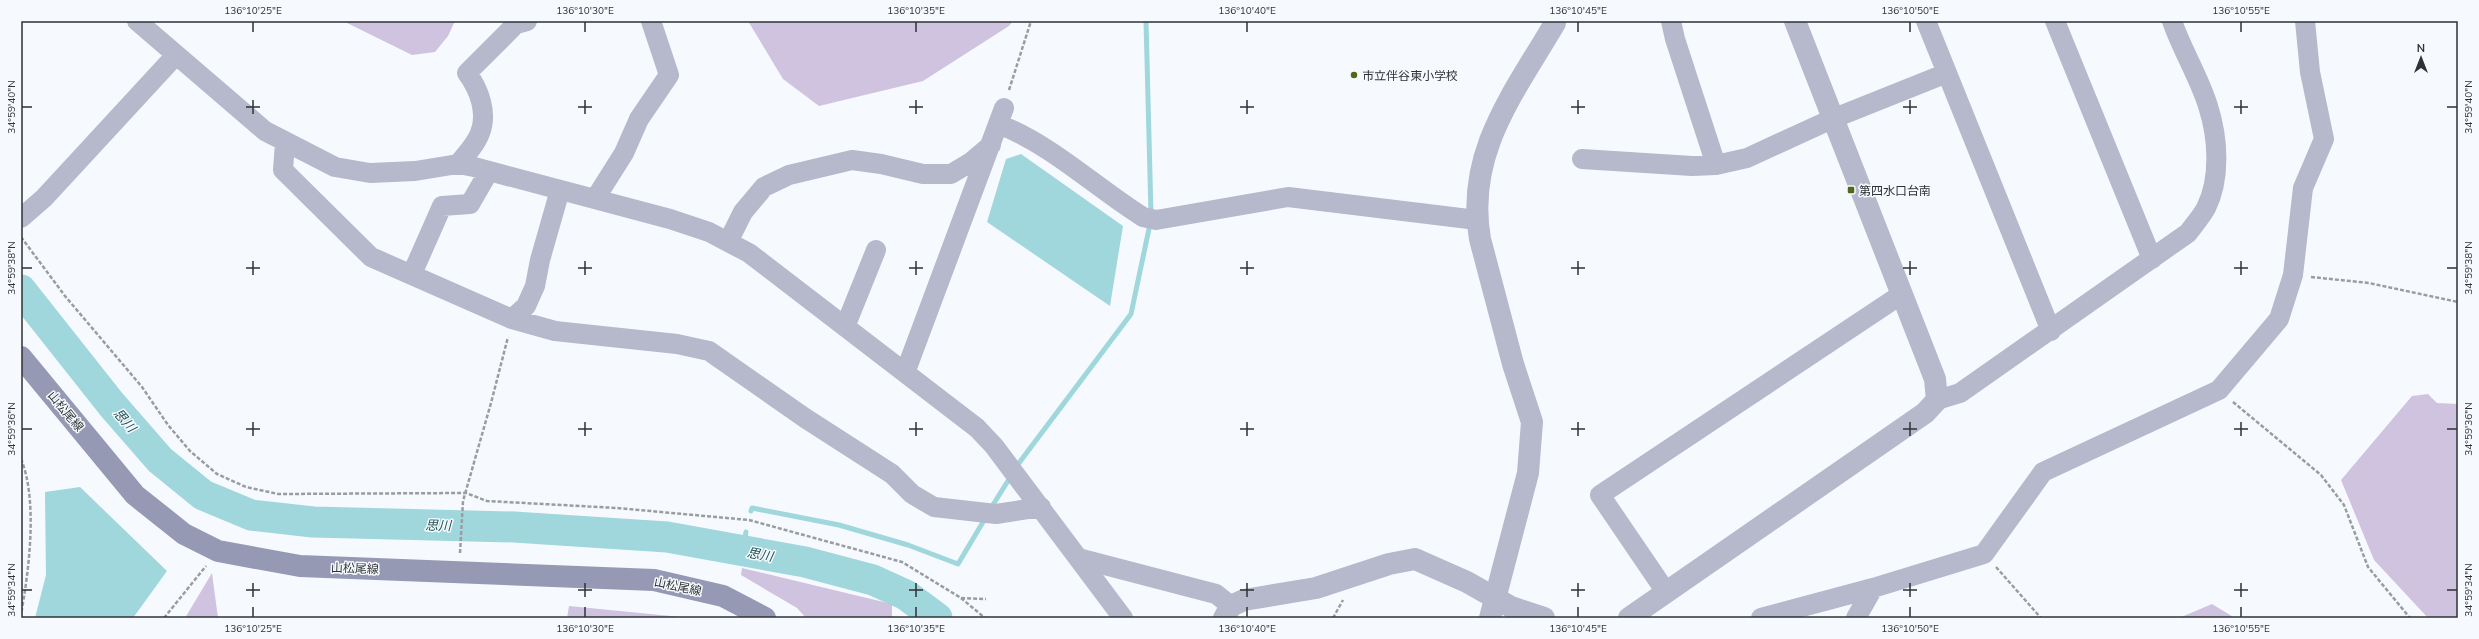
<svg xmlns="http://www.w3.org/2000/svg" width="2479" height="639" font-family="Mulish,'Noto Sans JP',sans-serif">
	<rect width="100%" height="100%" fill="#f6fafe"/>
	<path fill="#d0c3e0" d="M343 21H455L448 36 435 52 412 55Z
		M748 21H1013L1009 26 923 81 819 106 783 79Z
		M2428 394 2437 403 2458 404V618H2428L2374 560 2341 480 2412 396Z
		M742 568 892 604V618H806L797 608 741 575Z
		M212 573 218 618H185Z
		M2212 604 2235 618H2179Z
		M569 606 691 618H567Z"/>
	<path fill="#9fd7dc" d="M1021 154 1123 226 1110 306 987 222 1006 159Z
		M80 487 167 571 133 618H35L46 575 45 492Z"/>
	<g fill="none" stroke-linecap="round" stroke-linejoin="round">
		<path stroke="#9fd7dc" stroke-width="5" d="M1146 21 1151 214
			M1016 467 1131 314 1150 224
			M991 508 1011 476
			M751 511 752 508 839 525 908 545 958 564 986 517
			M743 550 746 532"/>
		<path stroke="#9fd7dc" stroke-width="31" d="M21 290 112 405 160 460 203 495 251 515 313 522 514 527 667 537 805 562 873 580 906 595 937 618"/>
		<path stroke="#9a9da0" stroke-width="2.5" stroke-dasharray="4 2" stroke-linecap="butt" d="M1009 90 1031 21
			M21 237 65 296 142 387 168 425 190 451 217 474 246 487 278 494 466 493 487 501 617 508 749 520 902 562 961 598 986 599
			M2311 277 2369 283 2458 302
			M2233 402 2321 475 2344 505 2368 567 2410 618
			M21 459C38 500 29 571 21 614
			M460 553 463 501 491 403 508 337
			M1996 567 2041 618
			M961 598 985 618
			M164 618 206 566
			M1333 618 1343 600"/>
		<path stroke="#b6b8cb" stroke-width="20" d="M137 21 265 131 335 167 370 173 415 171 458 164 474 167 670 219 709 232 749 253 977 428 994 446 1123 618
			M1671 21 1675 39 1716 165
			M1926 21 2051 331
			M2055 21 2152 259
			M998 124C1051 144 1095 187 1143 217L1156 220 1288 197 1477 220
			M285 143 283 170 371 257 512 319 555 331 677 344 709 351 805 418 892 474 912 494 934 507 996 514 1041 507
			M1582 159 1692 166 1716 165 1747 158 1832 119 1947 73
			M458 164C466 155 476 144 480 133 488 113 479 89 467 73L516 24 527 21
			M595 199 624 153 639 119 669 75 651 21
			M21 218 44 198 176 55
			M728 242 743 212 764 187 789 175 852 160 881 164 923 174H951L971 162 991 145
			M412 274 442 206 470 204 489 171
			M512 319 526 306 535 286 540 260 560 190
			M845 327 876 250
			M905 373 1004 108
			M1937 400 1960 393 2188 233C2194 225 2201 217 2206 208 2221 178 2218 137 2208 106 2199 77 2182 50 2172 21
			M1078 558 1216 594 1231 606
			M1666 592 1600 495 1902 294
			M1761 618 1873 588 1984 554 2043 472 2219 390 2279 319 2293 275 2303 188 2324 139 2310 72 2305 21
			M1856 618 1873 588"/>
		<path stroke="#b6b8cb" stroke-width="22" d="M1224 618 1231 606 1244 600 1316 588 1389 564 1415 559 1467 582 1511 607 1544 618
			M1490 618 1528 473 1532 422 1513 364 1480 239C1465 153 1514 93 1555 23
			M1629 618 1925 413 1937 400 1935 379 1795 21"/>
		<path stroke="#9599b3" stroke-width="22" d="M21 357 135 495 184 534 218 551 300 566 654 580 723 596 765 618"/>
	</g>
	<path fill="none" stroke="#2f3234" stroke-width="1.5" d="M253 22V32M585 22V32M916 22V32M1247 22V32M1578 22V32M1910 22V32M2241 22V32M253 100V114M585 100V114M916 100V114M1247 100V114M1578 100V114M1910 100V114M2241 100V114M22 107H32M246 107H260M578 107H592M909 107H923M1240 107H1254M1571 107H1585M1903 107H1917M2234 107H2248M2447 107H2457M253 261V275M585 261V275M916 261V275M1247 261V275M1578 261V275M1910 261V275M2241 261V275M22 268H32M246 268H260M578 268H592M909 268H923M1240 268H1254M1571 268H1585M1903 268H1917M2234 268H2248M2447 268H2457M253 422V436M585 422V436M916 422V436M1247 422V436M1578 422V436M1910 422V436M2241 422V436M22 429H32M246 429H260M578 429H592M909 429H923M1240 429H1254M1571 429H1585M1903 429H1917M2234 429H2248M2447 429H2457M253 583V597M585 583V597M916 583V597M1247 583V597M1578 583V597M1910 583V597M2241 583V597M22 590H32M246 590H260M578 590H592M909 590H923M1240 590H1254M1571 590H1585M1903 590H1917M2234 590H2248M2447 590H2457M253 607V617M585 607V617M916 607V617M1247 607V617M1578 607V617M1910 607V617M2241 607V617"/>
	<g fill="#4e691b" stroke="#f6fafe" stroke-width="1.5">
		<circle cx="1354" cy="75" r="4"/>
		<rect x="1847" y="186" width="8" height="8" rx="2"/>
	</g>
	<g text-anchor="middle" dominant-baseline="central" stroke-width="3" stroke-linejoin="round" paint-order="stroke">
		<g font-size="12" fill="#2f3234" stroke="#f6fafe" text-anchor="start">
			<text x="1362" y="75">市立伴谷東小学校</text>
			<text x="1859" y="190">第四水口台南</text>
		</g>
		<g font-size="12" fill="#2f3234" stroke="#f6fafe">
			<text transform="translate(66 411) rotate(50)">山松尾線</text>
			<text transform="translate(355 568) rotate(2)">山松尾線</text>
			<text transform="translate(678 586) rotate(12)">山松尾線</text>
		</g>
		<g font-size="13" font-style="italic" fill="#1d4e52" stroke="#f6fafe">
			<text transform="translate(125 420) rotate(49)">思川</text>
			<text transform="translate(438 525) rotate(1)">思川</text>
			<text transform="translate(760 554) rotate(10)">思川</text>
		</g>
	</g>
	<rect width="2479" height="639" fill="none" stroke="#f6fafe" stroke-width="44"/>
	<g transform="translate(2421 58)" stroke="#f6fafe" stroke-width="3" paint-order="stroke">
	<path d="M0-3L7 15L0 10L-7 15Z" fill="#2f3234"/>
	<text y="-6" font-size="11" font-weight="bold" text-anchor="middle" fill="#2f3234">N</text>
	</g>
	<rect x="22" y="22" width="2435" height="595" fill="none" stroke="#2f3234" stroke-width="1.5"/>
	<g font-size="10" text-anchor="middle" fill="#2f3234">
		<text x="253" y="14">136°10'25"E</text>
		<text x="585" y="14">136°10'30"E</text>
		<text x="916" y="14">136°10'35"E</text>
		<text x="1247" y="14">136°10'40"E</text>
		<text x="1578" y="14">136°10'45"E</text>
		<text x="1910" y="14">136°10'50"E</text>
		<text x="2241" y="14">136°10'55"E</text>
		<text transform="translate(11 107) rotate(-90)" y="4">34°59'40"N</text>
		<text transform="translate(2468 107) rotate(-90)" y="4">34°59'40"N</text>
		<text transform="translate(11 268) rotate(-90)" y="4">34°59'38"N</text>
		<text transform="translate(2468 268) rotate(-90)" y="4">34°59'38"N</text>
		<text transform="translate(11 429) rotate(-90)" y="4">34°59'36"N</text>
		<text transform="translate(2468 429) rotate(-90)" y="4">34°59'36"N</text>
		<text transform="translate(11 590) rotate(-90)" y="4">34°59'34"N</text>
		<text transform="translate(2468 590) rotate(-90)" y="4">34°59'34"N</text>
		<text x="253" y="632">136°10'25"E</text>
		<text x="585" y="632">136°10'30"E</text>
		<text x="916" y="632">136°10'35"E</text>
		<text x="1247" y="632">136°10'40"E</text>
		<text x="1578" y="632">136°10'45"E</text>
		<text x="1910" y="632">136°10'50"E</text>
		<text x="2241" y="632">136°10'55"E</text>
	</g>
</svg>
